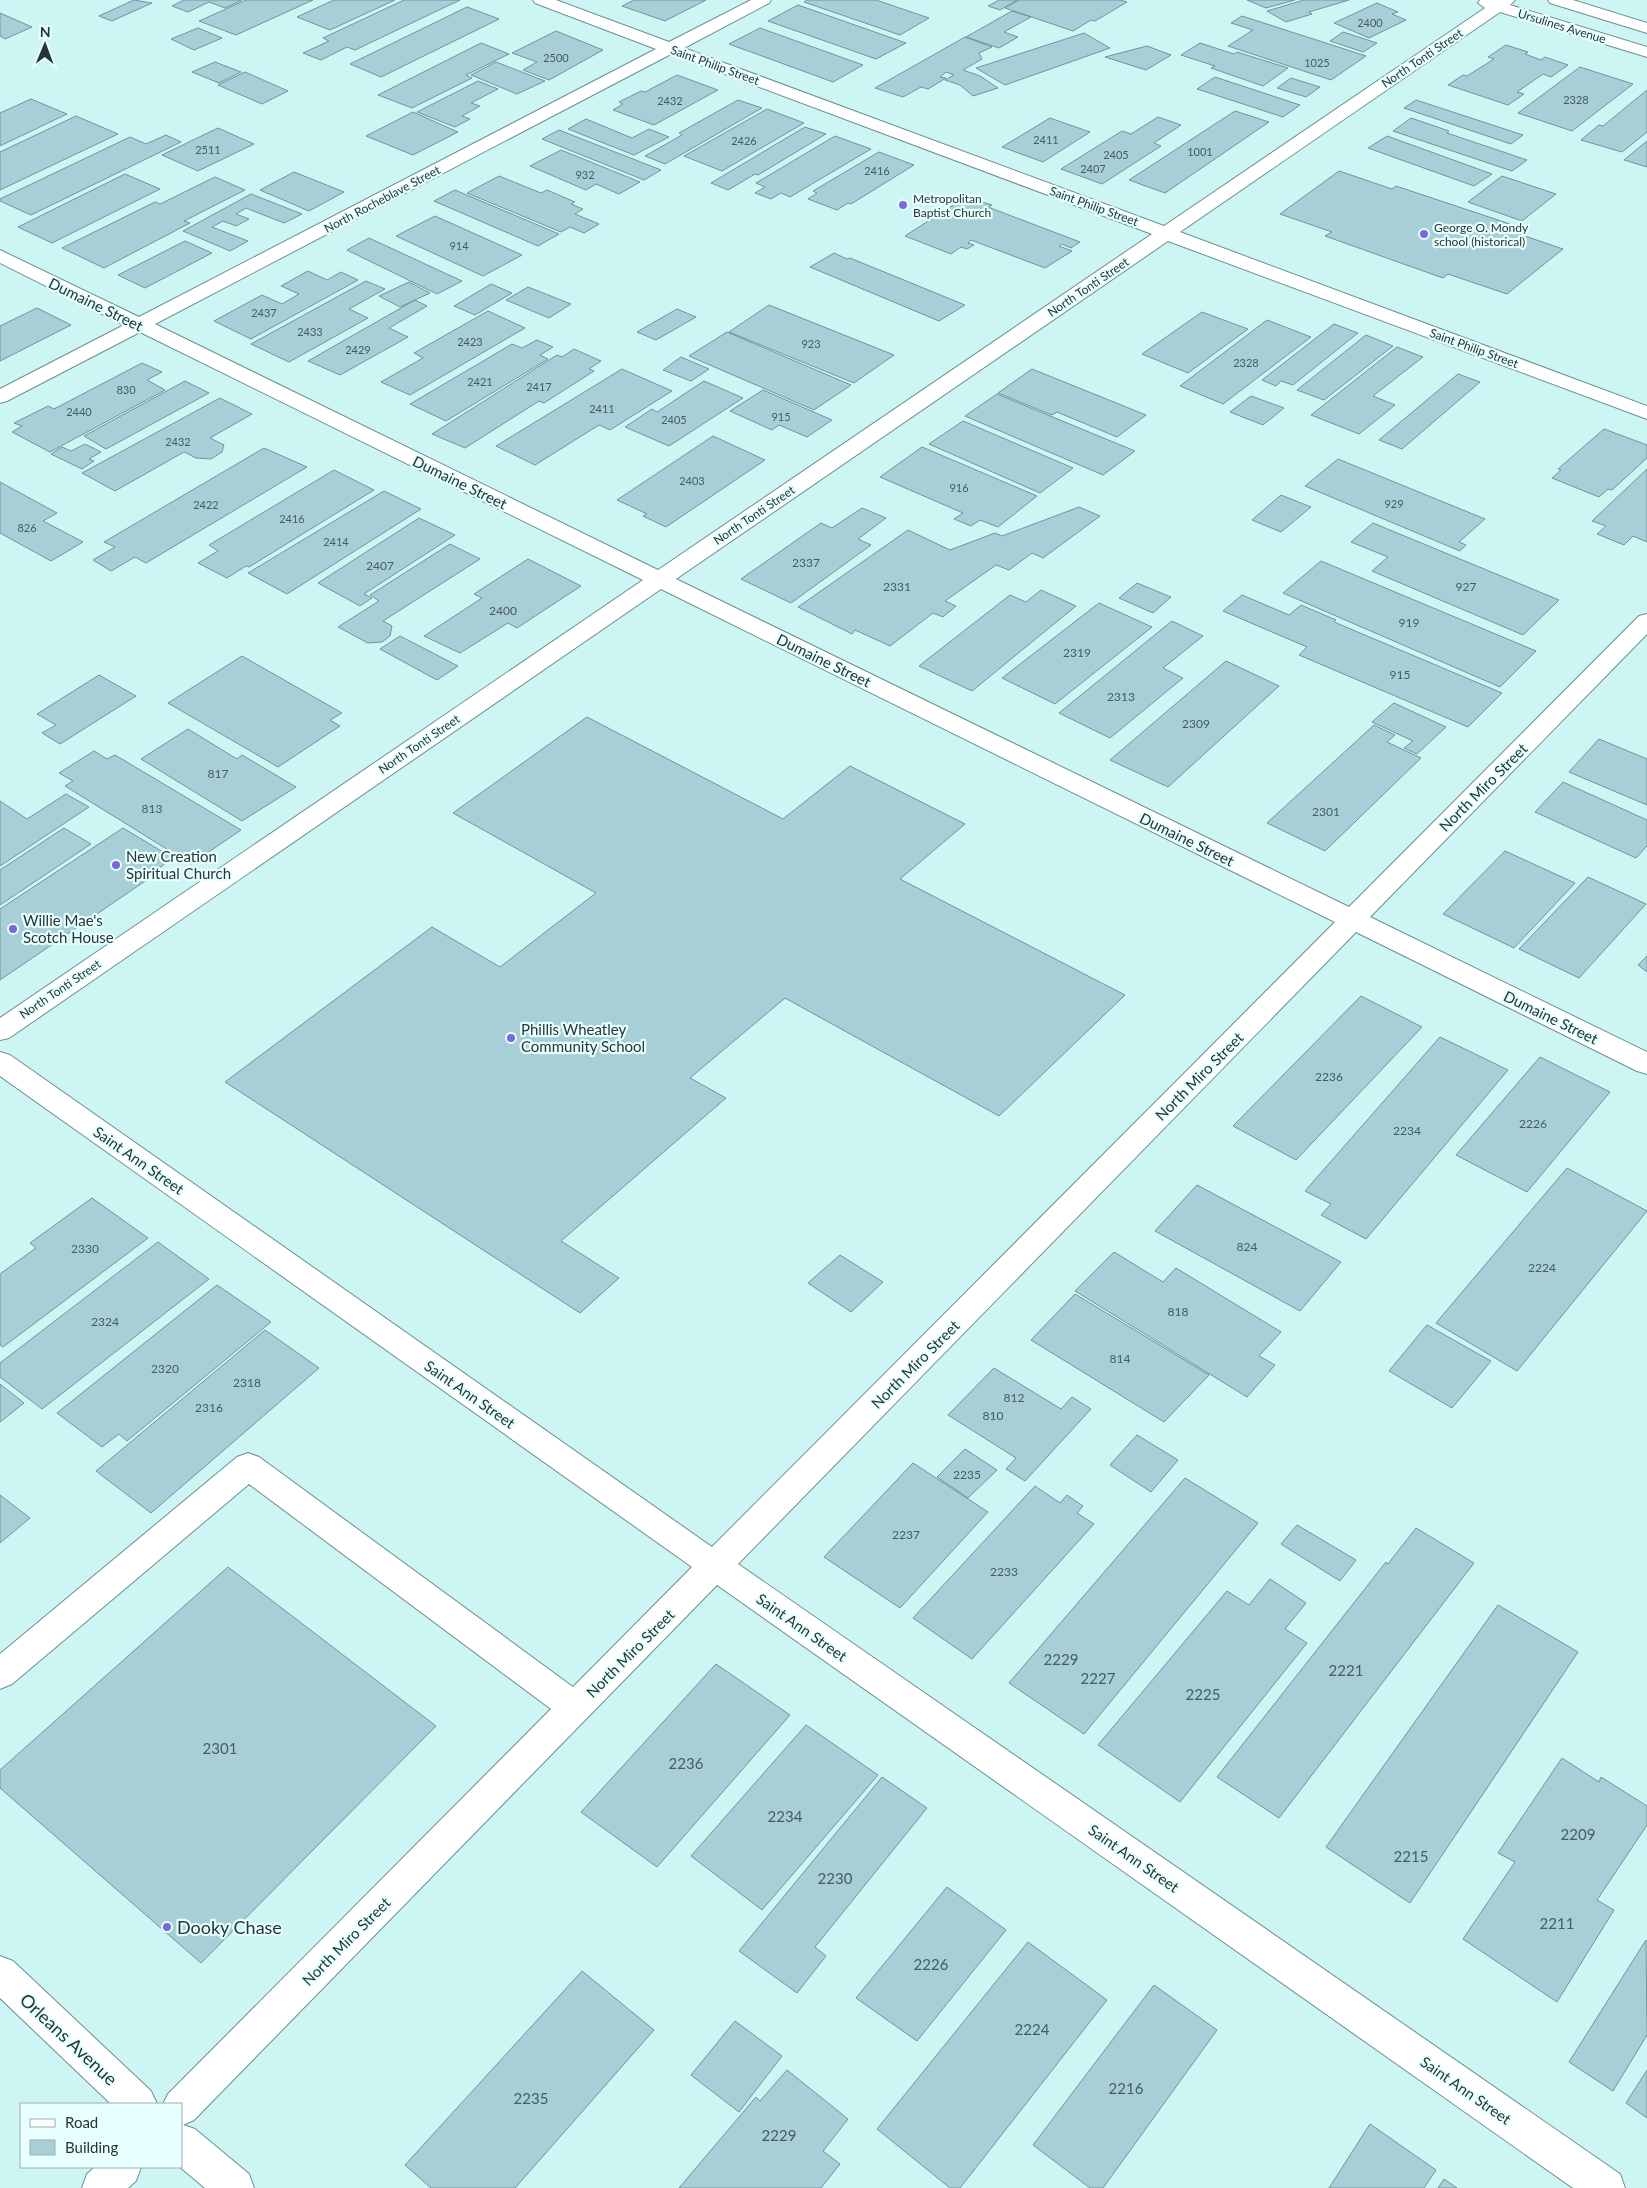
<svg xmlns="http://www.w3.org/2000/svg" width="1647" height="2188" font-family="Lato,sans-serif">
	<rect width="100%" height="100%" fill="#cdf5f3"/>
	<path fill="#a8cfd7" stroke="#70949c" d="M134 0 152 3 112 21 99 16Z
		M184 0H242L225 8 209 2 188 12 172 6Z
		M246 0H313L236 35 199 21Z
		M334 0H395L330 30 297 17Z
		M404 0H460L355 50 347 47 321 60 303 53 329 41 323 38Z
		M634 0H706L665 21 622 6Z
		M807 0H876L929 18 900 35 804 2Z
		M999 0H1017L1000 10 988 6Z
		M1019 0H1120L1127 2 1095 21 1091 20 1073 31 1005 8Z
		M1247 0H1295L1266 8Z
		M1304 0H1349L1309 12 1312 14 1286 22 1267 11Z
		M1377 3 1398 12 1392 14 1406 20 1369 38 1334 23Z
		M798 5 906 43 876 59 768 21Z
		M467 7 499 19 381 77 350 64Z
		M1012 11 1031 17 1004 32 1018 37 999 48 966 37Z
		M0 13 32 27 5 39 0 36Z
		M1242 16 1366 56 1331 80 1228 46 1253 30 1231 23Z
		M198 28 222 38 194 50 171 39Z
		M760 28 863 65 833 82 729 44Z
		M556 31 603 50 549 80 523 70 537 62 512 53Z
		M1343 32 1377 43 1363 52 1330 41Z
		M1084 33 1110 48 1005 85 976 68Z
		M965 37 992 47 979 53 982 59 963 70 980 76 998 88 973 96 960 85 945 80 954 75 946 72 940 77 946 78 928 89 921 87 903 97 875 88Z
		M481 43 509 54 466 75 472 78 412 108 378 95Z
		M1200 43 1234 54 1237 52 1288 68 1263 86 1211 68 1215 66 1181 55Z
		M1506 45 1528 52 1525 54 1541 60 1545 57 1568 65 1551 77 1543 74 1517 92 1524 94 1508 105 1448 85 1463 75 1467 76 1494 59 1488 57Z
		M1147 46 1171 55 1146 70 1105 57Z
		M215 62 241 72 219 83 192 72Z
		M496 62 545 81 517 94 471 75Z
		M1580 67 1633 84 1572 131 1518 113Z
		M245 72 288 91 262 104 218 85Z
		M677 75 718 90 654 125 613 110 623 104 619 102 641 91 645 92Z
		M1215 77 1300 105 1283 117 1197 89Z
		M1291 78 1320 87 1306 97 1277 88Z
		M478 81 498 89 471 103 480 106 462 116 470 119 455 127 417 112Z
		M1647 90V132L1622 152 1581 140 1599 125 1603 126Z
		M31 99 67 114 0 146V113Z
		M738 100 762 108 665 164 645 156 682 135 679 133Z
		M1416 100 1523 135 1511 144 1404 108Z
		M767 109 804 123 722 171 684 156Z
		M1235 111 1269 122 1165 193 1129 180Z
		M413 112 458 132 413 155 366 136Z
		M76 116 118 134 0 190V152Z
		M1158 117 1181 125 1154 143 1161 146 1102 184 1061 169 1122 131 1131 134Z
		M1050 118 1090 132 1043 162 1002 147Z
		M1411 118 1449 131 1447 133 1527 160 1512 171 1393 131Z
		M586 119 632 138 649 129 669 137 634 155 568 129Z
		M805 127 826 134 758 175 755 174 728 190 711 183Z
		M218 128 254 144 198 171 162 155Z
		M559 130 661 170 644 180 542 139Z
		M166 135 181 142 31 215 0 201V199L130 137 146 144Z
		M835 136 871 149 790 197 781 193 771 199 755 193 765 187 756 183Z
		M1387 136 1492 174 1474 186 1368 148Z
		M1647 141V167L1624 160Z
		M561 150 640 182 619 194 596 184 586 190 530 166Z
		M879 152 914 165 851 204 848 203 837 210 808 199 817 193 813 191Z
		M1339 171 1392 189 1396 186 1510 224 1504 229 1563 249 1507 294 1448 274 1443 278 1325 236 1332 232 1280 214Z
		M294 172 344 192 309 211 260 190Z
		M125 174 160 189 52 243 18 227Z
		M499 176 541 193 547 190 575 202 571 204 583 209 575 214 599 224 584 233 570 227 561 232 467 193Z
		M1502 176 1556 194 1522 221 1468 202Z
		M215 177 245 190 184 221 190 223 104 268 62 248 155 202 160 204Z
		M455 190 559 234 538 246 434 201Z
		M251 194 302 214 284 223 246 208 236 214 249 219 236 226 223 221 212 227 248 241 230 251 183 231Z
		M964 198 979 204 982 202 992 205 988 207 1080 242 1071 248 1062 244 1059 246 1072 251 1045 268 971 240 968 243 974 245 967 249 961 247 951 254 905 236Z
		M435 216 522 255 483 276 396 236Z
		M369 238 462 281 437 294 347 250Z
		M185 241 212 253 145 288 118 275Z
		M834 253 847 259 850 258 965 305 939 321 810 267Z
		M308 271 327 280 341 272 358 280 251 339 214 321 262 295 282 304 299 294 281 286Z
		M366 281 385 289 349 309 368 318 289 362 251 344Z
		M409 282 430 293 400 307 379 296Z
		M491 284 512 293 475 315 454 306Z
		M528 287 571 304 549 318 506 300Z
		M415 300 427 306 389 328 408 337 340 375 308 361Z
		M769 305 894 355 854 383 729 332Z
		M37 308 71 325 0 361V326Z
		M677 309 696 317 656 340 637 332Z
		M488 311 525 328 410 395 381 382 423 358 414 353Z
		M1202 312 1248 329 1188 373 1142 354Z
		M1267 320 1311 337 1223 404 1180 386Z
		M1334 324 1358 333 1293 385 1281 381 1276 386 1262 380Z
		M727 332 851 385 814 410 689 356Z
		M1366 335 1393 346 1324 400 1297 390Z
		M537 340 553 347 540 355 548 359 446 421 410 404 512 344 522 348Z
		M1397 347 1423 357 1373 396 1395 405 1359 434 1311 415Z
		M574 349 601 361 589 369 594 371 544 403 539 401 465 448 432 434 557 355 562 357Z
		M681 357 709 369 691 381 663 370Z
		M142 363 162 372 147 380 165 390 50 452 12 432 22 426 14 423 48 406 54 409Z
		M622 369 672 391 610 430 599 425 535 465 496 446Z
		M1032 369 1146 415 1117 437 1057 412 1052 415 998 393Z
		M1458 374 1480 382 1402 449 1379 440Z
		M185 381 209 393 106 449 84 436Z
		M704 381 743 398 669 446 625 427 652 409 657 412Z
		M763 390 832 420 807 437 779 425 772 430 730 411Z
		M997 394 1135 451 1103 475 965 416Z
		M1251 396 1284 408 1263 425 1230 412Z
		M220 398 252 414 210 438 224 445 222 452 211 459 196 458 184 452 115 491 82 473Z
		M963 421 1073 468 1040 493 929 444Z
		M1604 429 1647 445V458L1612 490 1608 489 1599 497 1552 478 1561 470 1558 469Z
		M713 436 765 460 666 527 643 516 647 514 617 500Z
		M85 444 101 452 89 459 94 461 82 469 51 454 62 447 71 451Z
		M922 447 1037 496 998 527 980 520 971 526 954 519 963 513 880 477Z
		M264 448 307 467 146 563 135 557 111 571 93 560 115 547 104 542Z
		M1338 459 1485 519 1459 542 1466 545 1460 551 1305 486Z
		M1647 469V542L1633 536 1624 545 1597 534 1606 526 1592 521Z
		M334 470 374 490 249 567 246 566 227 578 198 563 218 551 209 545Z
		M0 482 57 513 43 521 83 542 51 561 0 533Z
		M384 491 421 509 287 594 248 573Z
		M1281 495 1311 507 1281 532 1252 520Z
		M1079 507 1100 516 1043 558 1032 553 1009 570 996 565 945 601 956 606 943 617 933 613 890 646 855 630 852 634 798 607 908 530 950 550 995 533 1002 536Z
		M862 508 886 518 858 539 871 545 791 603 741 579 821 523 832 528Z
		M419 518 455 535 364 594 372 598 360 606 318 583Z
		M1373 523 1559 600 1523 635 1372 571 1388 557 1351 542Z
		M450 544 480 559 383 621 392 626 390 636 382 642 368 643 338 627 379 601 370 595Z
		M528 559 581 586 517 628 508 623 460 653 424 636 482 598 474 594Z
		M1321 561 1536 651 1500 687 1283 593Z
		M1137 583 1171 597 1153 613 1119 598Z
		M1041 590 1076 606 972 691 919 666 1010 595 1026 602Z
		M1242 595 1289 615 1301 605 1336 620 1334 622 1502 693 1468 727 1299 655 1307 647 1223 611Z
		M1099 603 1152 627 1055 704 1002 678Z
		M1172 621 1203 636 1163 668 1183 678 1110 738 1059 713Z
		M400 636 458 666 437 680 380 649Z
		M242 656 342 713 330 720 340 726 278 767 168 703Z
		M1226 661 1279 686 1168 787 1110 760Z
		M99 675 136 696 60 744 42 733 56 725 37 714Z
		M1394 703 1446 727 1417 754 1404 748 1413 741 1372 722Z
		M587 717 783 819 850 766 965 824 900 879 1125 995 999 1116 785 998 690 1078 726 1098 561 1241 619 1278 580 1313 225 1082 432 927 500 967 596 893 453 813Z
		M1374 725 1395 735 1387 742 1421 758 1325 851 1267 823Z
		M188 729 237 759 242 755 296 787 242 821 141 759Z
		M1599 739 1647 759V805L1569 772Z
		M94 751 107 759 115 755 241 830 191 864 65 786 73 781 59 773Z
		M1563 782 1647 820V846L1636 858 1535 812Z
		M66 794 89 807 0 866V801L27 819Z
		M64 828 91 844 0 905V870Z
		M123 828 173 858 151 874 154 875 0 980V909Z
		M1505 851 1575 883 1514 948 1443 914Z
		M1588 877 1646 904 1579 978 1519 949Z
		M1647 956V972L1638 965Z
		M1361 996 1422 1027 1296 1160 1233 1126Z
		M1440 1037 1508 1070 1366 1239 1321 1215 1331 1204 1305 1191Z
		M1540 1057 1610 1092 1527 1192 1456 1155Z
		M1567 1168 1647 1211 1517 1371 1436 1323Z
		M1197 1185 1341 1262 1300 1311 1155 1231Z
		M92 1198 148 1238 3 1347 0 1345V1274L36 1248 30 1243Z
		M158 1242 209 1279 42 1409 0 1377V1363Z
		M1114 1252 1163 1282 1176 1268 1281 1332 1259 1356 1275 1365 1247 1397 1075 1291Z
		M840 1255 883 1282 851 1312 808 1283Z
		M217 1285 271 1322 127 1441 119 1434 102 1447 57 1413Z
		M1075 1294 1209 1375 1164 1422 1031 1340Z
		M1427 1325 1491 1361 1452 1408 1389 1371Z
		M265 1330 319 1368 151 1513 96 1471Z
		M994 1368 1061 1409 1072 1397 1091 1409 1025 1481 1006 1469 1016 1458 948 1415Z
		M0 1384 24 1403 0 1422Z
		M1137 1435 1178 1460 1151 1492 1110 1465Z
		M965 1449 997 1470 968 1498 937 1477Z
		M913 1463 988 1512 900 1608 824 1557Z
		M1185 1478 1258 1523 1084 1734 1009 1683Z
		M1035 1486 1060 1503 1067 1495 1083 1506 1077 1513 1094 1524 972 1659 913 1618Z
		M0 1495 30 1518 0 1543Z
		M1297 1525 1356 1560 1340 1581 1281 1544Z
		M1416 1528 1474 1563 1279 1818 1217 1777 1386 1562 1388 1564Z
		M228 1567 436 1726 201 1963 0 1788V1770Z
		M1270 1579 1306 1603 1285 1629 1307 1643 1180 1802 1098 1745 1227 1591 1249 1605Z
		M1498 1605 1578 1652 1410 1903 1326 1847Z
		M716 1664 790 1715 657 1867 581 1812Z
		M806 1725 878 1775 762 1910 691 1856Z
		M1562 1758 1599 1782 1601 1777 1647 1806V1825L1597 1900 1614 1910 1557 2002 1463 1939 1515 1862 1498 1853Z
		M882 1777 927 1808 815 1947 826 1956 797 1993 739 1951Z
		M947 1887 1006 1930 917 2041 856 1998Z
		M1646 1940 1647 2035 1613 2091 1569 2062Z
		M1028 1942 1107 2000 960 2188H950L877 2129Z
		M582 1971 654 2030 515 2188H431L405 2165Z
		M1154 1985 1217 2030 1103 2188H1090L1033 2145Z
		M735 2021 782 2056 739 2112 691 2075Z
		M787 2070 848 2119 823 2151 840 2164 821 2188H679L756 2097 760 2101Z
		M1647 2070V2118L1626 2103Z
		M1370 2124 1436 2170 1424 2188H1329Z
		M1444 2179 1457 2188H1438Z"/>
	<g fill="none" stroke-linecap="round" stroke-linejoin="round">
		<g stroke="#6b908f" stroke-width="2">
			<path id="minor" d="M533 0H556L669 42 751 0H771L769 3 684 48 1164 226 1485 8 1478 3 1480 0H1515L1510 5 1647 47V57L1500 12 1180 232 1647 406V419L1168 241 676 579 1349 907 1639 616 1647 614V634L1370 917 1647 1052V1074L1637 1071 1356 932 738 1564 1620 2174 1625 2188H1573L717 1585 194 2120 183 2125 195 2129 249 2174 254 2188H205L180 2167H181V2104H163L168 2094 551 1709 249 1484 12 1684 0 1689V1654L237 1457 248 1453 259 1457 573 1687 692 1567 0 1076V1052L10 1055 712 1547 1335 922 661 589 9 1038 0 1040V1018L643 580 140 332 7 401 0 403V389L124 325 0 263V250L139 317 656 49 535 3ZM671 54 1152 234 658 570 155 324Z
				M1548 0H1573L1647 23V33L1550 3Z
				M0 1956 13 1961 151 2091 157 2104H111L0 1998Z
				M95 2167H141L136 2181 128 2188H82L87 2174Z"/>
		</g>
		<use href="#minor" fill="#fff" fill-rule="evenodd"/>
	</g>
	<g fill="#7c65e0" stroke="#e7fffe" stroke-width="2">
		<circle cx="903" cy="205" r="5"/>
		<circle cx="1424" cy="234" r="5"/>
		<circle cx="116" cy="865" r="5"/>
		<circle cx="13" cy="929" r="5"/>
		<circle cx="511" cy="1038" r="5"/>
		<circle cx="167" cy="1927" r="5"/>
	</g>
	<g text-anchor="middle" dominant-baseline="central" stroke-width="4.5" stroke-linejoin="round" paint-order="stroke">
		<g font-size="11" fill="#465c5e">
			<text x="1370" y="22">2400</text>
			<text x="556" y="57">2500</text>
			<text x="1317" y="62">1025</text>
			<text x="1576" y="99">2328</text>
			<text x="670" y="100">2432</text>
			<text x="1046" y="139">2411</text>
			<text x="744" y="140">2426</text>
			<text x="208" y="149">2511</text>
			<text x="1200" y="151">1001</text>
			<text x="1116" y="154">2405</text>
			<text x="1093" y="168">2407</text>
			<text x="877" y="170">2416</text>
			<text x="585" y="174">932</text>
			<text x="459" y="245">914</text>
			<text x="264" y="312">2437</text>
			<text x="310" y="331">2433</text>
			<text x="470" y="341">2423</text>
			<text x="811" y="343">923</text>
			<text x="358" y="349">2429</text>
			<text x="1246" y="362">2328</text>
			<text x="480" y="381">2421</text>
			<text x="539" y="386">2417</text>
			<text x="126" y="389">830</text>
			<text x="602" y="408">2411</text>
			<text x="79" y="411">2440</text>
			<text x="781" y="416">915</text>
			<text x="674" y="419">2405</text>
			<text x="178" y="441">2432</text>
			<text x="692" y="480">2403</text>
			<text x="959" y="487">916</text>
			<text x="1394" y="503">929</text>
			<text x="206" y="504">2422</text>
			<text x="292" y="518">2416</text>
			<text x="27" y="527">826</text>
			<text x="336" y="541">2414</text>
		</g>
		<g font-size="12" fill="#263635" stroke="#e7fffe">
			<text transform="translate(1562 26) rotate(17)">Ursulines Avenue</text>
			<text transform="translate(1422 58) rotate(-34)">North Tonti Street</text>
			<text transform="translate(715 65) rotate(20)">Saint Philip Street</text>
			<text transform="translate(382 199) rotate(-28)">North Rocheblave Street</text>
			<text transform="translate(1094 206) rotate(20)">Saint Philip Street</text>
			<text transform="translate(1088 287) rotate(-34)">North Tonti Street</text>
			<text transform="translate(1474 348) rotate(20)">Saint Philip Street</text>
			<text transform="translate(754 515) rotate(-34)">North Tonti Street</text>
			<text transform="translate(419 744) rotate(-34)">North Tonti Street</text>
			<text transform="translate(60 989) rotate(-34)">North Tonti Street</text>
		</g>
		<g font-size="12" fill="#263635" stroke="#e7fffe" text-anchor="start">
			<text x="913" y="198">Metropolitan<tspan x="913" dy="14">Baptist Church</tspan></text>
			<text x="1434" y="227">George O. Mondy<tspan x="1434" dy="14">school (historical)</tspan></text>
		</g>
		<g font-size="12" fill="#465c5e">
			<text x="806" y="562">2337</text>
			<text x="380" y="565">2407</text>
			<text x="897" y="586">2331</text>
			<text x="1466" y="586">927</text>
			<text x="503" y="610">2400</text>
			<text x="1409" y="622">919</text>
			<text x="1077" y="652">2319</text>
			<text x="1400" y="674">915</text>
			<text x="1121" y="696">2313</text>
			<text x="1196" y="723">2309</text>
			<text x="218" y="773">817</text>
			<text x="152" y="808">813</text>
			<text x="1326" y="811">2301</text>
			<text x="1329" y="1076">2236</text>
			<text x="1533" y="1123">2226</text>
			<text x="1407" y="1130">2234</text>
			<text x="1247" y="1246">824</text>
			<text x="85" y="1248">2330</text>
			<text x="1542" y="1267">2224</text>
			<text x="1178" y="1311">818</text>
			<text x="105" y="1321">2324</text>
			<text x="1120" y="1358">814</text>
			<text x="165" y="1368">2320</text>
			<text x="247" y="1382">2318</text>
			<text x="1014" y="1397">812</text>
			<text x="209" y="1407">2316</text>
			<text x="993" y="1415">810</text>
			<text x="967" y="1474">2235</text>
			<text x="906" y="1534">2237</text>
			<text x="1004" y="1571">2233</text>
		</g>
		<g font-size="15" fill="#263635" stroke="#e7fffe">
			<text transform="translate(96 304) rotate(26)">Dumaine Street</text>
			<text transform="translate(460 482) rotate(26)">Dumaine Street</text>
			<text transform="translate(824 660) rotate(26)">Dumaine Street</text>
			<text transform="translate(1483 787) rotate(-45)">North Miro Street</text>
			<text transform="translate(1187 839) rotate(26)">Dumaine Street</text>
			<text transform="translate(1551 1017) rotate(26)">Dumaine Street</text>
			<text transform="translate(1199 1076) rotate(-45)">North Miro Street</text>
			<text transform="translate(139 1160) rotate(35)">Saint Ann Street</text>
			<text transform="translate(915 1364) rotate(-45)">North Miro Street</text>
			<text transform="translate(470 1394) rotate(35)">Saint Ann Street</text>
			<text transform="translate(802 1627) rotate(35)">Saint Ann Street</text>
			<text transform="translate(630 1653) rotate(-45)">North Miro Street</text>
			<text transform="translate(1134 1858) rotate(35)">Saint Ann Street</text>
			<text transform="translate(346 1941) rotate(-45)">North Miro Street</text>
			<text transform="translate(1466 2090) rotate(35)">Saint Ann Street</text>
		</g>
		<g font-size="15" fill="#263635" stroke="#e7fffe" text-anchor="start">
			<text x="126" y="856">New Creation<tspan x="126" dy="17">Spiritual Church</tspan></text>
			<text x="23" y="920">Willie Mae's<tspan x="23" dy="17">Scotch House</tspan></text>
			<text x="521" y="1029">Phillis Wheatley<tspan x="521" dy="17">Community School</tspan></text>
		</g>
		<g font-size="15" fill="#465c5e">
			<text x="1061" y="1659">2229</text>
			<text x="1346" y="1670">2221</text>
			<text x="1098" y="1678">2227</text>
			<text x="1203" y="1694">2225</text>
			<text x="220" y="1748">2301</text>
			<text x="686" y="1763">2236</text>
			<text x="785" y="1816">2234</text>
			<text x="1578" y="1834">2209</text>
			<text x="1411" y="1856">2215</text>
			<text x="835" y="1878">2230</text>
			<text x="1557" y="1923">2211</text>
			<text x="931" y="1964">2226</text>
			<text x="1032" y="2029">2224</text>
			<text x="1126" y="2088">2216</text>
			<text x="531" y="2098">2235</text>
			<text x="779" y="2135">2229</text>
		</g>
		<g font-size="18" fill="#263635" stroke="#e7fffe" text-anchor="start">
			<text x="177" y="1927">Dooky Chase</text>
		</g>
		<g font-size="18" fill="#263635" stroke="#e7fffe">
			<text transform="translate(69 2039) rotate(43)">Orleans Avenue</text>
		</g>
	</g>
	<rect x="20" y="2103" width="162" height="65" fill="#e7fffe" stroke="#9aafae"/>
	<rect x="30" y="2119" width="25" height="8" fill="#ffffff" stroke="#9aafae"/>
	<text x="65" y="2128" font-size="15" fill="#263635">Road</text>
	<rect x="30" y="2140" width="25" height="15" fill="#a8cfd7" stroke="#9aafae"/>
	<text x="65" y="2153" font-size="15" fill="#263635">Building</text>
	<g transform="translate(45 45) rotate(1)" stroke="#e7fffe" stroke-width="4" paint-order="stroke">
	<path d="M0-4L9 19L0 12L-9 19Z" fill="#263635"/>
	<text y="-8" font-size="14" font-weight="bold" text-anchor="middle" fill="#263635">N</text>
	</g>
</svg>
